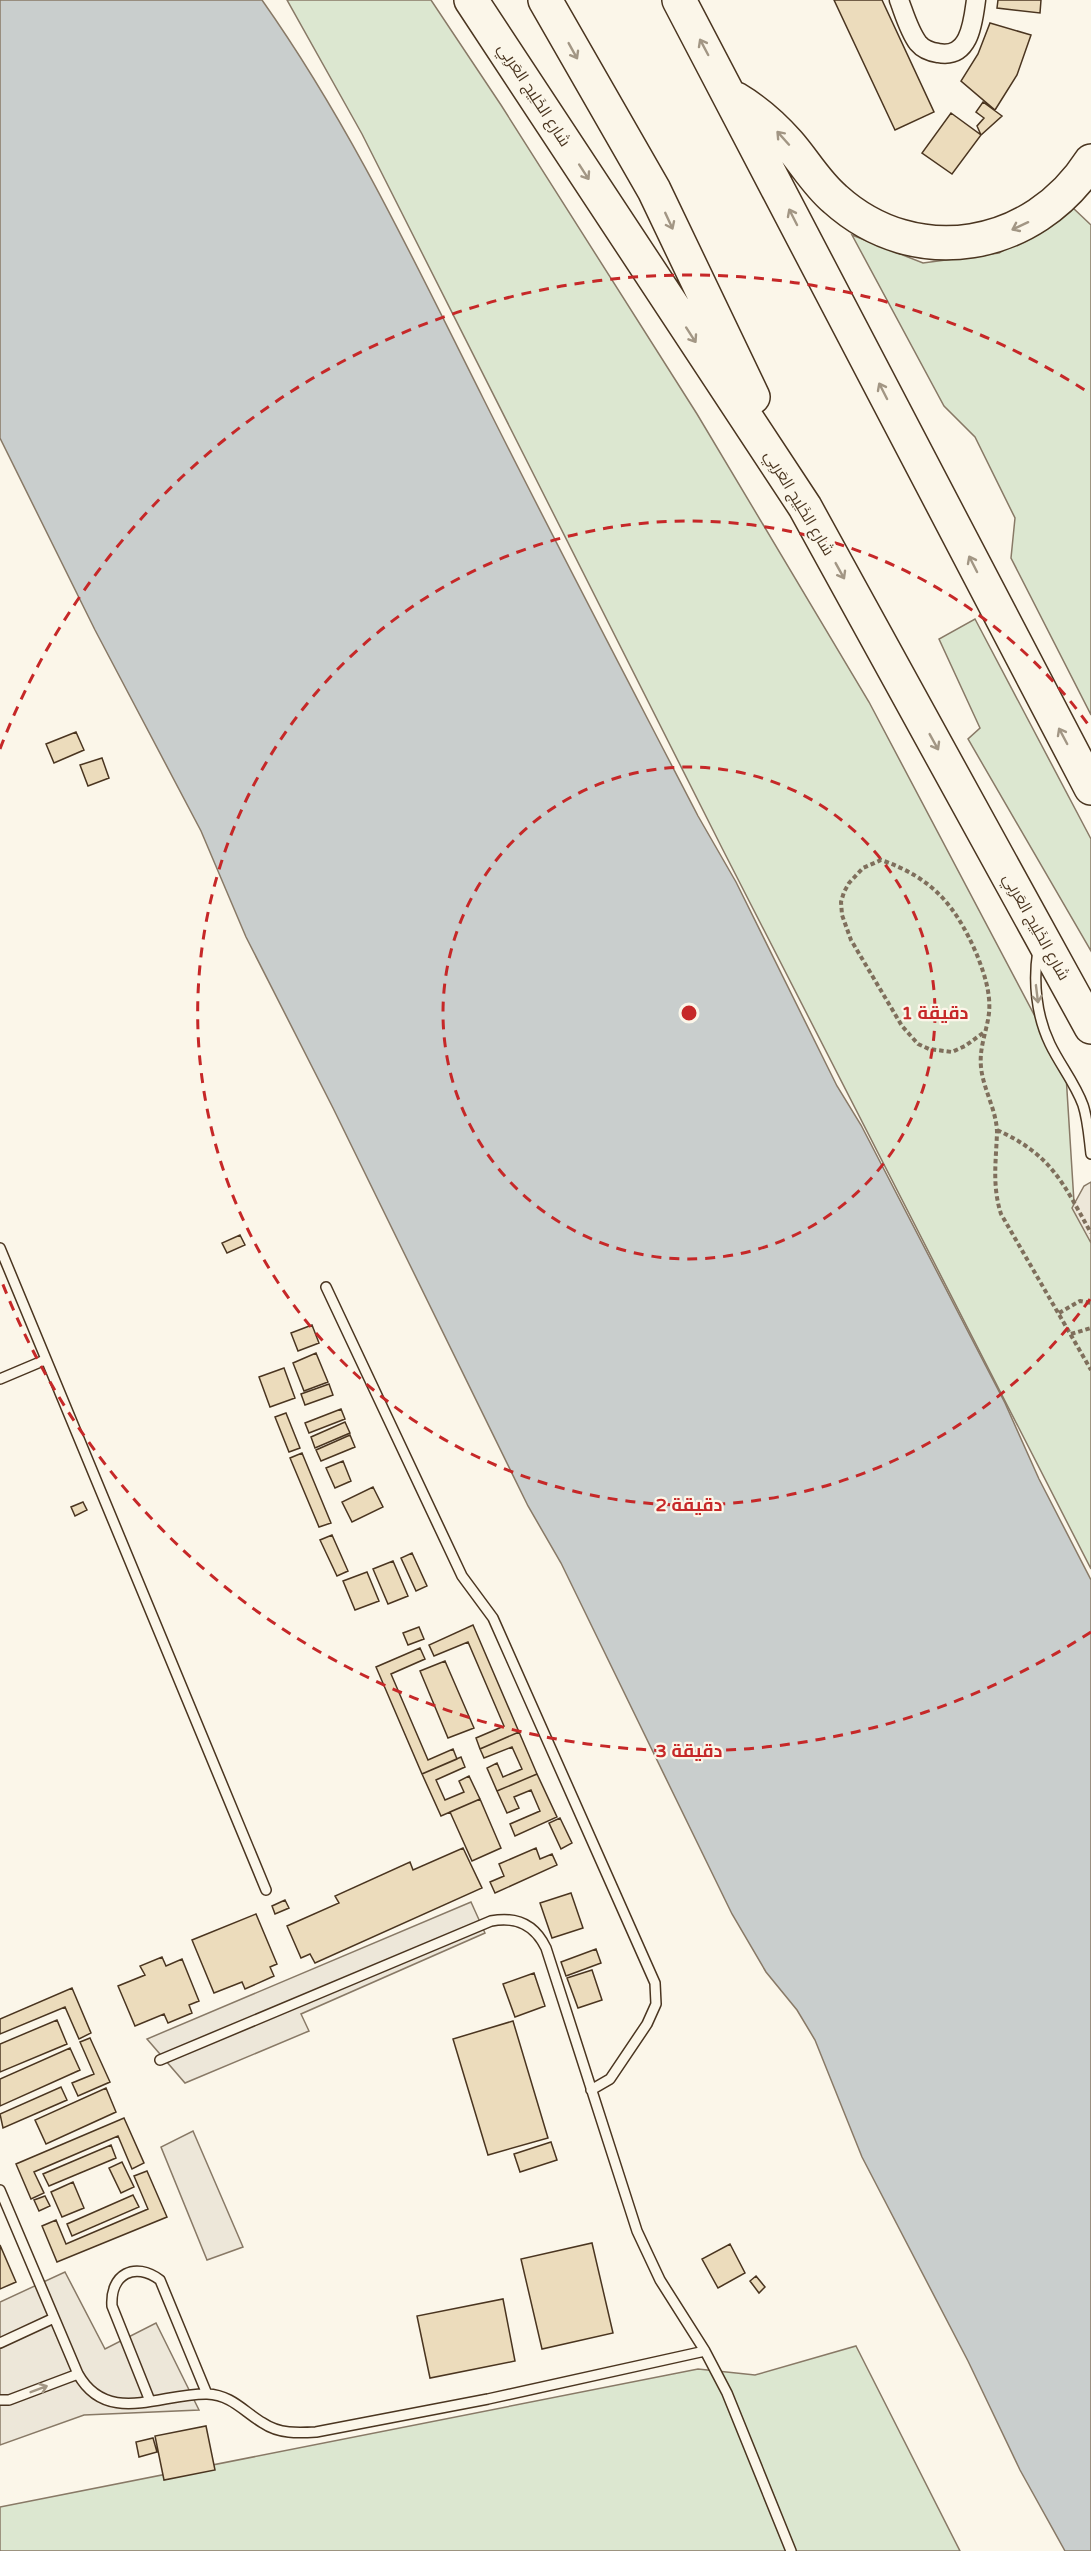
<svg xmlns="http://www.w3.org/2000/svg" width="1091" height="2551" font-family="'Varela Round',Cairo,sans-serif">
	<rect width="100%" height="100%" fill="#fbf6e9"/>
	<path fill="#dce7d0" stroke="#887966" stroke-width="1.5" d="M287 0H431L501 105 697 414 869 702 1066 1075 1074 1202 1091 1232V1569L722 848 362 134Z
		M1072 207 1091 225V715L1011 558 1015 518 975 437 944 406 852 235 923 263 999 253Z
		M975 619 1091 839V951L968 739 980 728 939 639Z
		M856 2346 960 2551H0V2507L698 2369 755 2375Z"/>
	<path fill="#ede7d9" stroke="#887966" stroke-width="1.5" d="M1091 1182V1243L1072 1208 1084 1186Z
		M471 1902 485 1933 301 2014 309 2031 185 2083 147 2039Z
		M193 2131 243 2247 207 2260 161 2147Z
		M65 2272 105 2349 156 2323 199 2410 84 2415 0 2445V2302Z"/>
	<path fill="#c9cecd" stroke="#887966" stroke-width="1.5" d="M0 0H262C351 126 414 261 483 398 553 538 626 677 698 816L736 882 837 1086 861 1125 1005 1403 1039 1479 1091 1580V2551H1065L1020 2470 968 2361 862 2157 815 2040 797 2010 766 1972 732 1914 561 1563 528 1506 333 1108 246 937 201 831 95 630 0 438Z"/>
	<path fill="#ecdcbc" stroke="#4a3520" stroke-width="1.5" d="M834 0H882L934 112 895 130Z
		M998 0H1041L1040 13 997 8Z
		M990 23 1031 35 1017 75 995 110 961 81 978 54Z
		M983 102 1002 116 981 135 977 126 984 118 976 112Z
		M951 113 981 135 952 174 922 153Z
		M76 732 84 750 54 763 46 744Z
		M102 758 109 778 88 786 80 765Z
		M240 1235 245 1245 227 1253 222 1243Z
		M312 1325 319 1343 298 1351 291 1333Z
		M316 1353 328 1382 304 1391 293 1363Z
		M284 1368 295 1398 270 1407 259 1377Z
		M329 1384 333 1395 305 1405 301 1394Z
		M341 1409 345 1419 309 1433 305 1423Z
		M286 1413 300 1448 289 1452 275 1417Z
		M345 1422 350 1433 315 1448 311 1437Z
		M350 1435 355 1447 321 1461 316 1450Z
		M302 1453 331 1523 319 1527 290 1458Z
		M343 1461 351 1481 335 1488 326 1468Z
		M373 1487 383 1507 352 1522 342 1502Z
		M83 1502 87 1510 75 1516 71 1507Z
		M332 1535 348 1571 337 1576 320 1540Z
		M412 1553 427 1586 416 1591 401 1558Z
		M393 1561 408 1596 388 1604 373 1569Z
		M367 1572 379 1601 355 1610 343 1581Z
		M473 1625 519 1732 480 1749 476 1738 504 1726 468 1642 434 1656 429 1645Z
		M419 1627 424 1639 408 1645 403 1633Z
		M420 1648 425 1659 391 1674 428 1760 453 1749 457 1759 422 1774 376 1667Z
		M445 1661 474 1728 448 1738 420 1671Z
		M519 1732 537 1774 497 1791 487 1768 497 1763 503 1777 522 1769 512 1747 484 1758 480 1749Z
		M461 1757 465 1767 436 1780 445 1800 464 1792 459 1781 469 1776 480 1799 441 1816 422 1774Z
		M537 1774 557 1817 515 1836 510 1824 540 1811 531 1790 514 1797 519 1808 507 1813 497 1791Z
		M480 1799 501 1848 472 1861 450 1812Z
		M560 1818 572 1843 561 1849 549 1823Z
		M463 1848 482 1888 315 1963 310 1954 301 1958 287 1926 339 1903 335 1896 410 1862 413 1870Z
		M536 1848 540 1859 552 1854 557 1865 495 1893 490 1882 504 1876 499 1864Z
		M571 1893 583 1928 552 1938 540 1903Z
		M285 1900 289 1908 275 1914 272 1906Z
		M256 1914 277 1964 270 1967 274 1976 245 1989 242 1982 214 1993 192 1940Z
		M596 1949 601 1963 566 1976 561 1962Z
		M162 1957 166 1966 182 1959 199 2001 189 2005 192 2013 168 2023 164 2014 135 2026 118 1986 145 1975 140 1966Z
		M592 1970 602 2000 578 2008 567 1978Z
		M534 1973 545 2006 515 2017 503 1984Z
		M72 1988 91 2033 79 2039 65 2007 0 2034V2019Z
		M57 2020 67 2044 0 2072V2044Z
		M513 2021 548 2138 488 2155 453 2039Z
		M90 2038 110 2082 78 2096 72 2083 94 2074 80 2042Z
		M70 2048 80 2070 0 2106V2079Z
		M61 2087 67 2100 3 2128 0 2114Z
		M106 2088 116 2112 46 2144 35 2120Z
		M124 2118 144 2163 132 2169 118 2136 34 2172 44 2193 31 2199 16 2164Z
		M551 2142 557 2160 520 2172 514 2154Z
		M111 2145 116 2158 49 2186 43 2174Z
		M122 2162 134 2187 121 2193 109 2168Z
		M147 2171 167 2217 57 2262 42 2226 56 2220 66 2244 148 2209 134 2176Z
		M73 2182 84 2208 62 2217 51 2192Z
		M133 2195 139 2207 72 2236 67 2224Z
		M45 2196 50 2206 39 2211 34 2200Z
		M592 2243 613 2333 542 2349 521 2259Z
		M730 2244 745 2273 718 2288 702 2259Z
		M0 2245 16 2282 0 2289Z
		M756 2276 765 2287 759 2293 750 2281Z
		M503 2299 515 2361 430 2378 417 2316Z
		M206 2426 215 2470 164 2480 155 2436Z
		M153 2438 157 2452 139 2457 136 2442Z"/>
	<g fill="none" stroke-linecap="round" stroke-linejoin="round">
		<g stroke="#4a3520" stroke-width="12">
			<path id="lane" d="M1038 950C1033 981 1036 1015 1050 1044 1060 1065 1075 1083 1083 1105 1088 1120 1089 1138 1091 1154
				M0 1248 266 1890
				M326 1287 462 1576 493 1618 655 1983 656 2004 647 2024 610 2079 591 2090
				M0 1379 45 1360
				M160 2060 491 1921C517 1916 535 1925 546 1948L637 2231 660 2280 705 2351 727 2393 791 2551
				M0 2190 78 2374C107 2426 161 2393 207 2394 232 2395 244 2412 263 2423 279 2434 298 2433 316 2432L488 2399 705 2351
				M0 2343 54 2318
				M0 2400H9L78 2374
				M150 2401 112 2306C110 2274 135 2261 160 2280L207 2394"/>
		</g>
		<g stroke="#4a3520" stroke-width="21">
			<path id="street" d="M899 0C904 13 909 31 918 43 923 49 931 52 938 53 970 59 973 22 976 0"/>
		</g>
		<g stroke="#4a3520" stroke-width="36">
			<path id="highway" d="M471 0 805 507 1091 1027
				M545 0 654 190 753 397
				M679 0 1091 788
				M736 99C756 111 773 126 788 143 804 161 816 183 835 199 916 272 1034 250 1091 161"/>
		</g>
		<path stroke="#7f6f5c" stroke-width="4" stroke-dasharray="4.5 3" stroke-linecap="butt" d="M983 1033 965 1046 952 1052 929 1049 918 1044 902 1026 851 940 842 915 841 902 844 892 849 883 863 868 881 860C933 878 956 906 977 955 984 973 991 993 989 1013 987 1031 979 1047 981 1067 983 1089 997 1111 997 1133 996 1161 992 1186 1001 1214L1091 1370
			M997 1130C1052 1155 1063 1183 1091 1233
			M1059 1313 1080 1301 1091 1303
			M1071 1334 1091 1328"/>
		<use href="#lane" stroke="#fbf6e9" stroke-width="9"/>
		<use href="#street" stroke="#fbf6e9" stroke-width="18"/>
		<use href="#highway" stroke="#fbf6e9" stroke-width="33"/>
	</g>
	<defs><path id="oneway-shaft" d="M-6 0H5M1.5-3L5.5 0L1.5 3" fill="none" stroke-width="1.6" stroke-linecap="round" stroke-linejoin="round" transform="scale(1.5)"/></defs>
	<g stroke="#a29684">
		<use href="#oneway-shaft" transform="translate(704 47) rotate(-118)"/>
		<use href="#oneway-shaft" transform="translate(573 51) rotate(61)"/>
		<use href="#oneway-shaft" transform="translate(783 138) rotate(-132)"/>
		<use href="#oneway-shaft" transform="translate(584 172) rotate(57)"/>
		<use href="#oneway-shaft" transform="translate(793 217) rotate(-117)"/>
		<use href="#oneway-shaft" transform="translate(669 221) rotate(65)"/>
		<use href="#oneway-shaft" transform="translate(1020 226) rotate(155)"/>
		<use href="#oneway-shaft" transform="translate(691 335) rotate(57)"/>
		<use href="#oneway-shaft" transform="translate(883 391) rotate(-117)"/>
		<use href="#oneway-shaft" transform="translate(973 564) rotate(-117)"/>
		<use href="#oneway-shaft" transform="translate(840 571) rotate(61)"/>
		<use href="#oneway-shaft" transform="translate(1063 736) rotate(-118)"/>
		<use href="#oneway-shaft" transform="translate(934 742) rotate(61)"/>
		<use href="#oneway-shaft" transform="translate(1037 994) rotate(83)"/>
		<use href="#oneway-shaft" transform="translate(39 2389) rotate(-21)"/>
	</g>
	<g fill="none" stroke="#c62828" stroke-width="3" stroke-dasharray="10 8">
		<circle cx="689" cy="1013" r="246"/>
		<path d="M1090 1299A492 492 0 1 1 1090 727"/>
		<path d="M1091 1632A738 738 0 0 1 0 1277M0 749A738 738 0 0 1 1091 394"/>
	</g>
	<g text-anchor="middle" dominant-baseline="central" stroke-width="4.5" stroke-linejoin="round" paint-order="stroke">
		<g font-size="16" fill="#4a3520" stroke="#fbf6e9">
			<text transform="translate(534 95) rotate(57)">شارع الخَلِيج العَربِي</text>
			<text transform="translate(799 503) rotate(59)">شارع الخَلِيج العَربِي</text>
			<text transform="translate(1036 927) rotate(61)">شارع الخَلِيج العَربِي</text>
		</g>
	</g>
	<circle cx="689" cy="1013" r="9" fill="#c62828" stroke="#fbf6e9" stroke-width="3"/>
	<g font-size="18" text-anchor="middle" font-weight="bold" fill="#c62828" stroke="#fbf6e9" stroke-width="4.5" stroke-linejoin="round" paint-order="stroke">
		<text x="935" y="1019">1 دقيقة</text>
		<text x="689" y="1511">2 دقيقة</text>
		<text x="689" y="1757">3 دقيقة</text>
	</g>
</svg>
